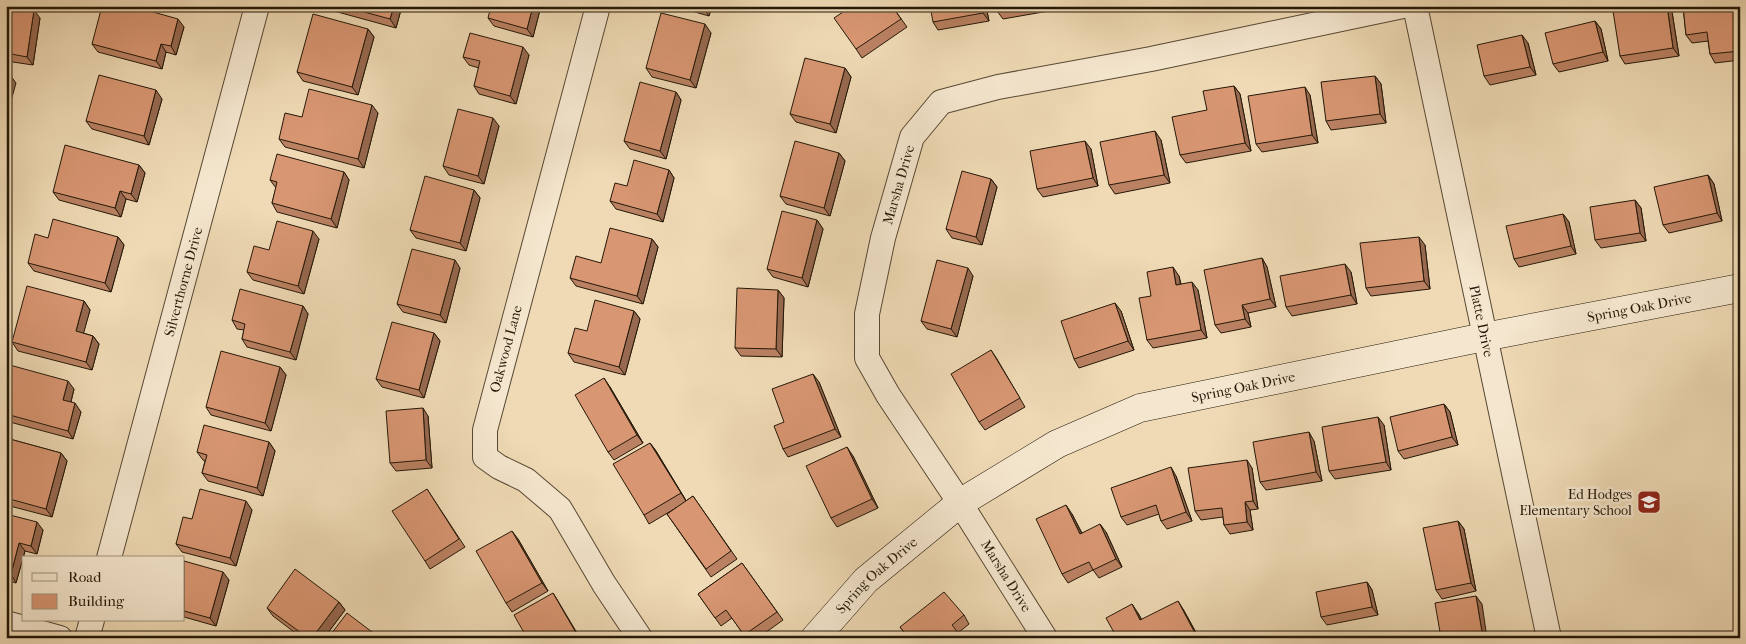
<svg xmlns="http://www.w3.org/2000/svg" width="1746" height="644" font-family="'IM FELL French Canon',serif">
	<rect width="100%" height="100%" fill="#efdab5"/>
	<filter id="stains"><feTurbulence type="fractalNoise" baseFrequency=".004" numOctaves="4"/><feColorMatrix values="0 0 0 0 .2 0 0 0 0 .09 0 0 0 0 .02 0 0 0 .5 -.17"/></filter>
	<radialGradient id="worn" r=".72"><stop offset=".6" stop-color="#630" stop-opacity="0"/><stop offset="1" stop-color="#630" stop-opacity=".3"/></radialGradient>
	<g fill="none" stroke-linecap="round" stroke-linejoin="round">
		<g stroke="#574833" stroke-width="26">
			<g id="street">
				<path d="M598 6 485 430V457L499 467 526 480 560 509 604 584 640 638"/>
				<path id="s1" d="M1415 6 1549 638"/>
				<path id="s2" d="M109 558 257 6"/>
				<path d="M6 623 60 638"/>
				<path d="M87 638 92 620"/>
				<path id="s3" d="M1045 638 960 503 888 395 867 358V314L883 238 912 137 941 102 998 87 1151 59 1403 6"/>
			</g>
		</g>
		<g stroke="#241808" stroke-width="29">
			<g id="secondary">
				<path id="s4" d="M815 638 866 580 960 503 1057 444 1140 408 1484 337 1740 288"/>
			</g>
		</g>
		<use href="#street" stroke="#f5e7cf" stroke-width="24"/>
		<use href="#secondary" stroke="#f5e7cf" stroke-width="28"/>
	</g>
	<path fill="#ba8162" stroke="#241808" d="M6 6 40 18 33 65 6 61Z
		M322 6H402L396 28 323 8Z
		M541 6 533 37 494 26 488 18Z
		M674 6H712L709 16Z
		M892 6 907 27 862 58 856 49Z
		M986 6 989 21 938 30 933 22Z
		M996 6H1059L1060 9 1003 19 997 11Z
		M1646 6H1669L1672 12 1679 56 1625 64 1620 56Z
		M1683 6H1740V60L1715 63 1710 54 1708 41 1692 43 1686 35Z
		M1595 21 1601 29 1608 61 1559 72 1553 64Z
		M184 27 176 55 166 52 162 69 98 52 92 44Z
		M368 29 374 37 358 95 303 81 297 72Z
		M711 33 696 88 652 77 646 68Z
		M1528 43 1536 75 1490 85 1484 76Z
		M529 55 516 104 479 94 474 86 479 68 469 65 463 57Z
		M845 68 851 77 836 133 796 122 790 114Z
		M1375 76 1381 84 1386 123 1331 130 1326 121Z
		M1234 86 1240 94 1251 151 1186 163 1180 155 1207 110Z
		M676 92 681 100 666 159 630 149 624 141Z
		M1310 95 1318 143 1262 152 1256 144Z
		M162 99 149 145 92 129 86 121Z
		M378 113 364 168 285 147 279 139 302 117Z
		M499 126 484 184 449 175 443 166Z
		M1161 140 1170 183 1115 194 1109 185Z
		M1091 149 1098 186 1043 197 1037 189Z
		M839 153 845 161 830 216 786 204 780 196Z
		M139 165 145 173 137 202 126 199 121 217 59 200 53 192Z
		M669 170 674 178 663 222 616 209 610 201 627 186Z
		M344 172 349 180 337 228 277 212 272 203 276 188 270 180Z
		M1708 175 1714 184 1722 221 1669 233 1663 225Z
		M991 179 997 187 982 245 952 238 946 229Z
		M474 190 480 198 466 251 416 238 410 230Z
		M1635 200 1641 208 1646 241 1601 248 1595 240Z
		M1563 214 1569 222 1576 254 1519 267 1514 259Z
		M817 220 823 229 808 287 773 277 767 269Z
		M118 237 124 245 111 292 34 271 28 263 48 238Z
		M319 239 304 294 253 280 247 272 269 250Z
		M652 239 658 247 643 304 576 286 570 278Z
		M1425 245 1430 289 1371 296 1366 288Z
		M1262 258 1267 267 1276 307 1248 313 1251 327 1221 333 1215 325Z
		M460 268 446 323 403 312 397 304Z
		M1351 272 1357 304 1292 316 1286 307Z
		M973 276 957 337 927 329 921 321Z
		M1179 276 1181 284 1198 290 1207 338 1153 348 1147 340 1151 296Z
		M778 290 784 298 782 357 741 356 735 348Z
		M84 301 90 310 83 333 93 336 99 344 92 370 18 351 12 342Z
		M303 306 308 314 296 360 247 347 242 339 244 330 237 329 232 320Z
		M634 311 640 319 625 375 574 362 568 353 587 331Z
		M1121 311 1134 350 1079 368 1074 359Z
		M434 333 440 341 424 398 382 387 376 379Z
		M991 350 997 359 1025 407 985 430 979 422Z
		M6 364 74 389 71 402 81 412 73 439 6 421Z
		M280 367 286 375 271 431 211 415 206 407Z
		M819 382 841 437 788 457 783 449 784 422Z
		M610 387 643 443 614 460 608 452Z
		M1444 404 1450 412 1458 445 1404 459 1398 451Z
		M428 416 432 468 396 471 390 463Z
		M1384 425 1391 470 1335 479 1329 471Z
		M6 438 61 453 67 461 52 517 6 505Z
		M1314 441 1322 481 1266 490 1260 482Z
		M269 442 275 451 263 496 208 481 202 473 205 461 203 460 197 452Z
		M650 443 656 451 686 501 693 496 737 559 711 577 667 514 676 508 649 524 644 515Z
		M853 456 878 508 837 527 831 518Z
		M1252 468 1258 509 1250 510 1253 530 1230 534 1224 525 1223 517 1201 520 1195 511Z
		M1176 476 1192 521 1167 529 1161 521 1159 514 1127 525 1121 517Z
		M427 489 465 547 430 569 425 561Z
		M252 510 236 566 182 552 176 544 192 519Z
		M6 514 43 530 37 554 25 551 16 583 6 580Z
		M1072 514 1082 533 1106 532 1122 567 1099 578 1093 570 1068 583 1062 574Z
		M1458 521 1464 529 1476 591 1442 599 1436 590Z
		M518 539 548 591 512 612 506 603Z
		M184 561 229 580 216 626 184 617Z
		M742 563 783 620 758 638H746L732 618 721 626 698 594Z
		M1367 582 1372 590 1378 615 1327 625 1321 617Z
		M339 602 345 610 324 638H302L273 616 267 608Z
		M1183 609 1199 638H1117L1138 613 1142 620Z
		M964 615 969 624 958 633 962 638H908L900 627Z"/>
	<path fill="#976950" stroke="#241808" d="M394 6H402L396 28 390 19Z
		M533 6H541L533 37 527 29Z
		M704 6H712L709 16 703 8Z
		M982 6H986L989 21 983 13Z
		M1667 6H1669L1672 12 1679 56 1673 48Z
		M1735 6H1740V44Z
		M34 10 40 18 33 65 27 57Z
		M178 19 184 27 176 55 171 46Z
		M1595 21 1601 29 1608 61 1603 52Z
		M705 24 711 33 696 88 690 80Z
		M368 29 374 37 358 95 352 87Z
		M1522 35 1528 43 1536 75 1530 67Z
		M161 44 166 52 162 69 156 61Z
		M523 47 529 55 516 104 510 96Z
		M845 68 851 77 836 133 830 124Z
		M10 75 16 83 6 119V89Z
		M1375 76 1381 84 1386 123 1380 114Z
		M1234 86 1240 94 1251 151 1245 143Z
		M1305 87 1310 95 1318 143 1312 135Z
		M156 90 162 99 149 145 144 136Z
		M676 92 681 100 666 159 660 151Z
		M372 105 378 113 364 168 358 159Z
		M493 118 499 126 484 184 478 176Z
		M1155 131 1161 140 1170 183 1164 175Z
		M1085 141 1091 149 1098 186 1093 178Z
		M839 153 845 161 830 216 824 208Z
		M139 165 145 173 137 202 131 194Z
		M669 170 674 178 663 222 657 214Z
		M344 172 349 180 337 228 331 219Z
		M1708 175 1714 184 1722 221 1717 213Z
		M991 179 997 187 982 245 976 237Z
		M474 190 480 198 466 251 460 243Z
		M120 191 126 199 121 217 115 208Z
		M1635 200 1641 208 1646 241 1640 233Z
		M1563 214 1569 222 1576 254 1571 246Z
		M817 220 823 229 808 287 802 278Z
		M313 231 319 239 304 294 298 286Z
		M118 237 124 245 111 292 105 283Z
		M1419 237 1425 245 1430 289 1424 281Z
		M652 239 658 247 643 304 637 296Z
		M1262 258 1267 267 1276 307 1270 299Z
		M455 260 460 268 446 323 440 315Z
		M1345 264 1351 272 1357 304 1351 295Z
		M1173 267 1179 276 1182 293 1176 285Z
		M968 268 973 276 957 337 951 329Z
		M1192 282 1198 290 1207 338 1201 330Z
		M778 290 784 298 782 357 776 349Z
		M84 301 90 310 82 339 76 331Z
		M1115 303 1121 311 1134 350 1128 341Z
		M1242 305 1248 313 1251 327 1245 319Z
		M303 306 308 314 296 360 290 352Z
		M634 311 640 319 625 375 619 367Z
		M434 333 440 341 424 398 419 390Z
		M93 336 99 344 92 370 86 362Z
		M280 367 286 375 271 431 265 423Z
		M813 374 819 382 841 437 835 429Z
		M604 378 610 387 643 443 637 435Z
		M68 381 74 389 69 409 63 400Z
		M75 403 81 412 73 439 68 431Z
		M1444 404 1450 412 1458 445 1452 437Z
		M423 408 428 416 432 468 426 460Z
		M1378 417 1384 425 1391 470 1386 462Z
		M1309 432 1314 441 1322 481 1316 472Z
		M269 442 275 451 263 496 257 488Z
		M650 443 656 451 687 502 681 493Z
		M847 447 853 456 878 508 872 499Z
		M61 453 67 461 52 517 46 509Z
		M1247 460 1252 468 1258 509 1253 501Z
		M1171 467 1176 476 1192 521 1186 512Z
		M246 501 252 510 236 566 230 558Z
		M1245 502 1250 510 1253 530 1247 522Z
		M1066 505 1072 514 1086 542 1080 534Z
		M1458 521 1464 529 1476 591 1471 583Z
		M37 522 43 530 37 554 31 546Z
		M1100 524 1106 532 1122 567 1116 559Z
		M512 531 518 539 548 591 542 583Z
		M19 543 25 551 16 583 11 574Z
		M223 572 229 580 216 626 210 618Z
		M1367 582 1372 590 1378 615 1372 607Z
		M553 593 558 601 580 638H579Z
		M1476 596 1482 604 1487 638H1483Z
		M1178 601 1183 609 1199 638 1196 635Z
		M339 602 345 610 324 638H312Z
		M1132 604 1138 613 1146 629 1140 620Z"/>
	<path fill="#d89672" stroke="#241808" d="M6 6 34 10 27 57 6 53Z
		M102 6H132L178 19 171 46 161 44 156 61 92 44Z
		M342 6H394L390 19Z
		M491 6H533L527 29 488 18Z
		M852 6H892L901 19 856 49 834 18Z
		M930 6H982L983 13 933 22Z
		M996 6H1024L997 11Z
		M1646 6H1667L1673 48 1620 56 1613 11Z
		M1683 6H1735L1740 44V51L1710 54 1707 32 1686 35Z
		M661 13 705 24 690 80 646 68Z
		M313 14 368 29 352 87 297 72Z
		M1595 21 1603 52 1553 64 1545 33Z
		M470 33 523 47 510 96 474 86 480 61 463 57Z
		M1522 35 1530 67 1484 76 1477 45Z
		M805 58 845 68 830 124 790 114Z
		M6 74 10 75 6 89Z
		M99 75 156 90 144 136 86 121Z
		M1375 76 1380 114 1326 121 1321 82Z
		M640 82 676 92 660 151 624 141Z
		M1234 86 1245 143 1180 155 1172 117 1207 110 1203 91Z
		M1305 87 1312 135 1256 144 1248 96Z
		M309 89 372 105 358 159 279 139 285 113 302 117Z
		M458 109 493 118 478 176 443 166Z
		M1155 131 1164 175 1109 185 1100 142Z
		M795 141 839 153 824 208 780 196Z
		M1085 141 1093 178 1037 189 1030 151Z
		M65 145 139 165 131 194 120 191 115 208 53 192Z
		M277 154 344 172 331 219 272 203 277 182 270 180Z
		M634 160 669 170 657 214 610 201 615 183 627 186Z
		M962 171 991 179 976 237 946 229Z
		M1708 175 1717 213 1663 225 1654 187Z
		M425 176 474 190 460 243 410 230Z
		M1635 200 1640 233 1595 240 1590 207Z
		M782 211 817 220 802 278 767 269Z
		M1563 214 1571 246 1514 259 1506 226Z
		M53 219 118 237 105 283 28 263 35 234 48 238Z
		M277 221 313 231 298 286 247 272 254 246 269 250Z
		M610 228 652 239 637 296 570 278 576 256 601 263Z
		M1419 237 1424 281 1366 288 1360 243Z
		M412 249 455 260 440 315 397 304Z
		M1262 258 1270 299 1242 305 1245 319 1215 325 1204 270Z
		M937 260 968 268 951 329 921 321Z
		M1345 264 1351 295 1286 307 1280 276Z
		M1173 267 1176 285 1192 282 1201 330 1147 340 1139 298 1151 296 1147 272Z
		M27 286 84 301 76 331 93 336 86 362 12 342Z
		M737 288 778 290 776 349 735 348Z
		M240 289 303 306 290 352 242 339 245 324 232 320Z
		M595 300 634 311 619 367 568 353 575 328 587 331Z
		M1115 303 1128 341 1074 359 1061 321Z
		M392 322 434 333 419 390 376 379Z
		M991 350 1020 398 979 422 951 374Z
		M221 351 280 367 265 423 206 407Z
		M6 364 68 381 63 400 75 403 68 431 6 414Z
		M813 374 835 429 783 449 774 426 784 422 772 389Z
		M604 378 637 435 608 452 575 395Z
		M1444 404 1452 437 1398 451 1390 417Z
		M423 408 426 460 390 463 386 411Z
		M1378 417 1386 462 1329 471 1322 427Z
		M204 425 269 442 257 488 202 473 207 455 197 452Z
		M1309 432 1316 472 1260 482 1253 442Z
		M6 438 61 453 46 509 6 498Z
		M650 443 681 493 644 515 613 464Z
		M847 447 872 499 831 518 806 466Z
		M1247 460 1253 501 1245 502 1247 522 1224 525 1222 508 1195 511 1188 468Z
		M1171 467 1186 512 1161 521 1156 505 1121 517 1111 488Z
		M200 489 246 501 230 558 176 544 183 517 192 519Z
		M427 489 459 539 425 561 392 511Z
		M693 496 731 551 706 569 667 514Z
		M1066 505 1080 534 1100 524 1116 559 1093 570 1089 562 1062 574 1036 519Z
		M6 514 37 522 31 546 19 543 11 574 6 573Z
		M1458 521 1471 583 1436 590 1423 528Z
		M512 531 542 583 506 603 476 551Z
		M184 561 223 572 210 618 184 611Z
		M742 563 777 612 744 635 726 610 715 618 698 594Z
		M295 569 339 602 312 638H308L267 608Z
		M1367 582 1372 607 1321 617 1316 592Z
		M944 592 964 615 952 625 962 638H909L900 627Z
		M553 593 579 638H527L514 615Z
		M1476 596 1483 638H1441L1435 603Z
		M1178 601 1196 635 1190 638H1117L1106 618 1132 604 1140 620Z
		M347 613 380 638H328Z"/>
	<defs>
		<g id="school-square" transform="scale(1.25)"><rect x="-9" y="-9" width="18" height="18" rx="4" fill="#8f2418" stroke="#f5e7cf"/><path d="M0-5L7-2L0 1L-7-2ZM-4 1L0 2.5L4 1V4Q0 6-4 4Z" fill="#fff"/></g>
	</defs>
	<g fill-rule="evenodd">
		<use href="#school-square" x="1649" y="502"/>
	</g>
	<g text-anchor="middle" dominant-baseline="central" stroke-width="5" stroke-linejoin="round" paint-order="stroke">
		<g font-size="14" fill="#241808" stroke="#f5e7cf">
			<text stroke="none"><textPath href="#s3" startOffset="509">Marsha Drive</textPath></text>
			<text stroke="none"><textPath href="#s2" startOffset="286">Silverthorne Drive</textPath></text>
			<text stroke="none"><textPath href="#s4" startOffset="912">Spring Oak Drive</textPath></text>
			<text stroke="none"><textPath href="#s1" startOffset="322">Platte Drive</textPath></text>
			<text transform="translate(506 349) rotate(-75)">Oakwood Lane</text>
			<text stroke="none"><textPath href="#s4" startOffset="508">Spring Oak Drive</textPath></text>
			<text transform="translate(1006 576) rotate(58)">Marsha Drive</text>
			<text stroke="none"><textPath href="#s4" startOffset="88">Spring Oak Drive</textPath></text>
		</g>
		<g font-size="14" fill="#241808" stroke="#f5e7cf" text-anchor="end">
			<text x="1632" y="494">Ed Hodges<tspan x="1632" dy="16">Elementary School</tspan></text>
		</g>
	</g>
	<rect width="1746" height="644" fill="none" stroke="#efdab5" stroke-width="25"/>
	<rect x="8" y="8" width="1731" height="629" fill="none" stroke="#241808" stroke-width="2.5"/>
	<rect x="12" y="12" width="1721" height="619" fill="none" stroke="#241808"/>
	<rect x="22" y="556" width="162" height="65" fill="#f5e7cf" stroke="#a1947f"/>
	<rect x="32" y="573" width="25" height="8" fill="#f5e7cf" stroke="#a1947f"/>
	<text x="68" y="582" font-size="15" fill="#241808">Road</text>
	<rect x="32" y="594" width="25" height="15" fill="#d89672" stroke="#a1947f"/>
	<text x="68" y="606" font-size="15" fill="#241808">Building</text>
	<rect width="100%" height="100%" filter="url(#stains)"/>
	<rect width="100%" height="100%" fill="url(#worn)"/>
</svg>
